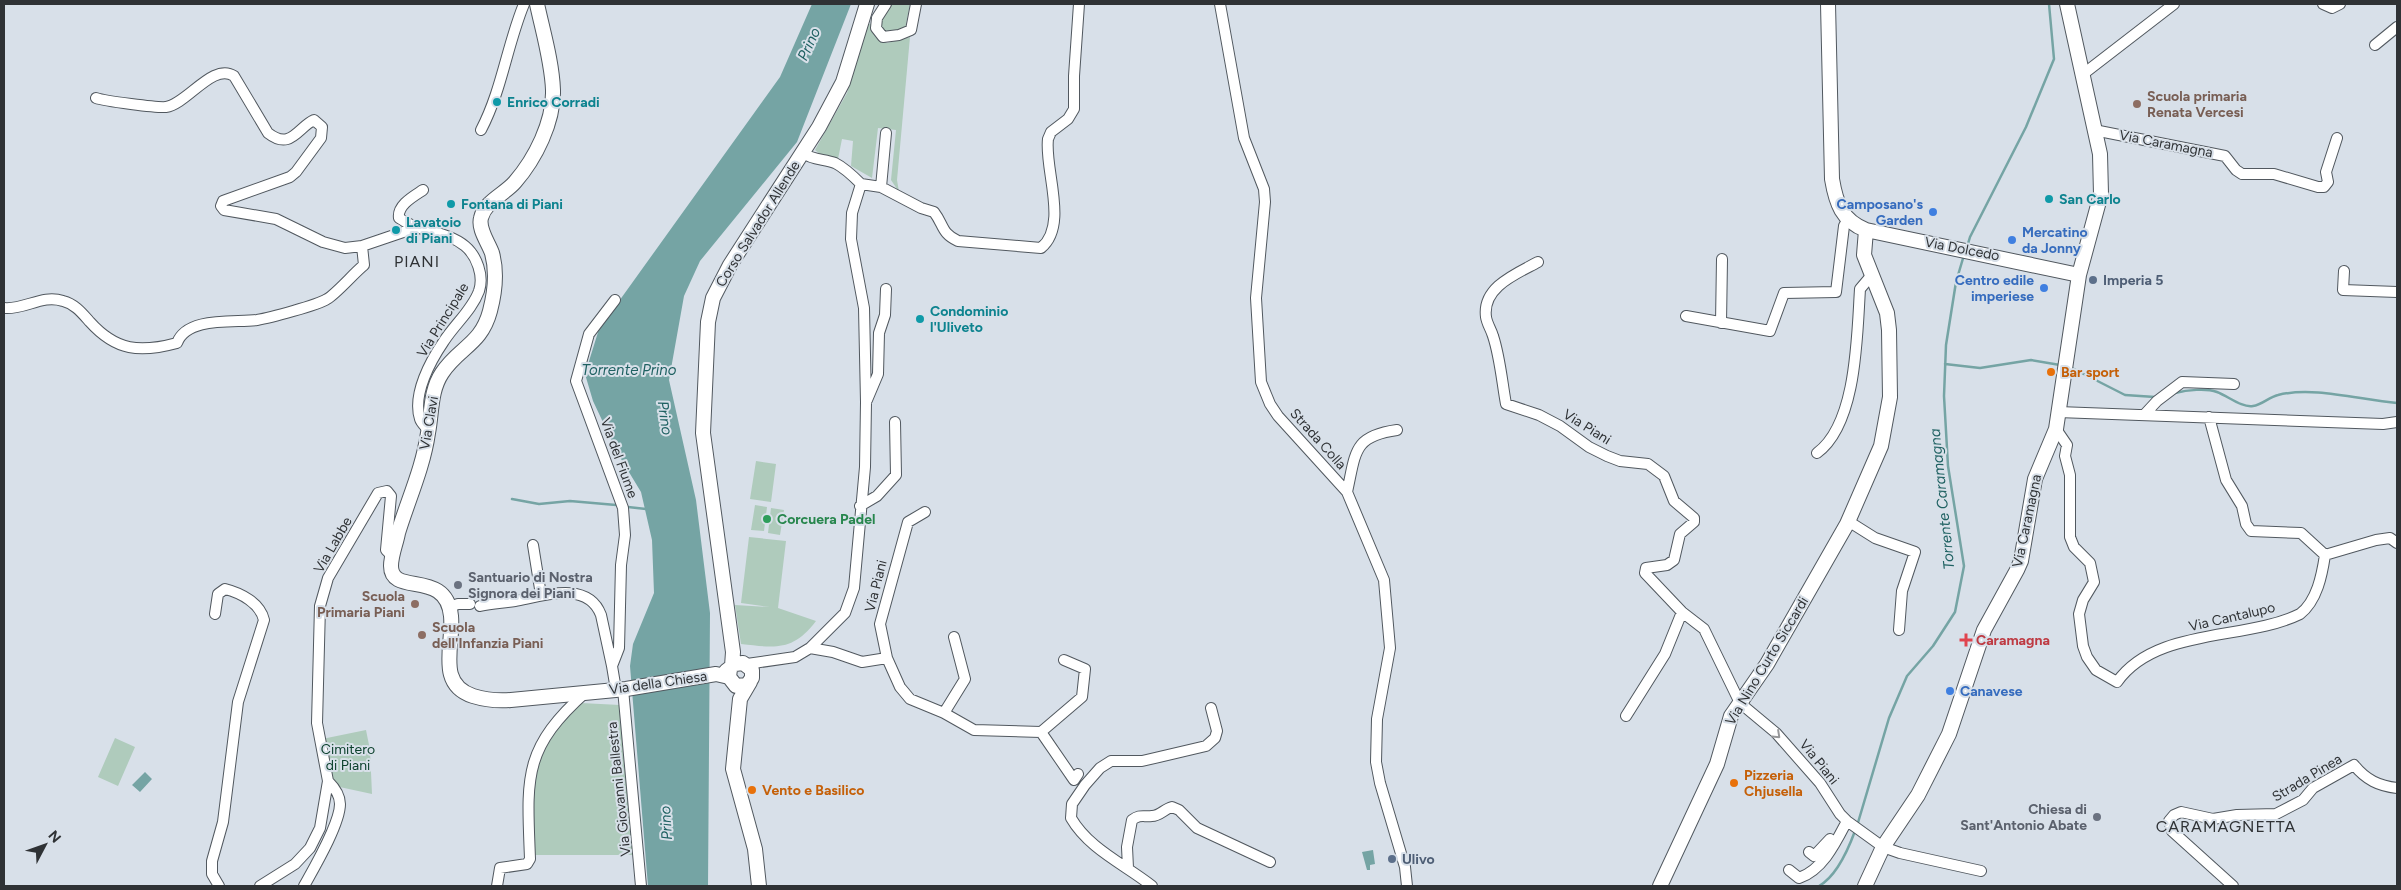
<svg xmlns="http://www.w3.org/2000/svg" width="2401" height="890" font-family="Figtree,sans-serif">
	<rect width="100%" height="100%" fill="#d8e0e9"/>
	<path fill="#afcbbc" d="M892 4H910L905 29 889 34 884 33 879 23Z
		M868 24H871L875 36 887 43 910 37 897 180 899 192 891 180 896 130 878 128 872 178 851 166 853 141 842 139 838 159 820 154 815 150 847 93Z
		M756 461 776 464 771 502 750 499Z
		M755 505 767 507 764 531 751 530Z
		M771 508 784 510 780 535 768 533Z
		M749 537 786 541 778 608 816 621C793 651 777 648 741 644L735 605 770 607 741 603Z
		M581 703 620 705 634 855H532L534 765 547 737Z
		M366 730 370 750 372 794 335 786 322 739Z
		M115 738 135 747 118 786 98 777Z"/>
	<path fill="#75a4a4" d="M812 4H851L797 142 700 261 684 296 669 380 696 500 710 613 708 886H648L630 666 633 644 654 593 652 540 641 492 618 454 593 401 585 374 599 329 780 77Z
		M145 772 152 779 140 792 132 785Z
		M1373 850 1375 864 1370 865V870H1367L1362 852Z"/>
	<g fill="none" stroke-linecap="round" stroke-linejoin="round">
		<path stroke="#75a4a4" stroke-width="2.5" d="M1967 247 1970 237 2026 127 2054 59 2049 4
			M1945 364 1980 368 2031 360 2060 365
			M2070 367 2125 395 2155 397
			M2175 393C2187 390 2206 388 2217 392 2228 396 2242 408 2253 406 2262 405 2269 397 2278 395 2314 386 2360 400 2397 403
			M512 499 539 504 570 501 616 505
			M628 507 646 509
			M1857 826 1889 718 1907 676 1933 646 1955 612 1964 566 1948 466 1944 396 1946 345 1956 282 1964 255
			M1819 886C1837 876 1848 850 1855 831"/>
		<g stroke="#51585f" stroke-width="12">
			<path id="street" d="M886 4 877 18 876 28 883 37 899 35 911 30 916 4
				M1220 4 1244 138 1264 189 1265 202 1256 298 1261 382 1270 404 1278 416 1347 492 1384 580 1390 648 1377 719 1376 762 1380 783 1405 867 1407 886
				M2323 4 2332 8 2340 4
				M2375 45 2397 27
				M2082 75 2174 4
				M96 98C104 101 158 108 166 107 187 104 213 62 234 76L268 133C291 151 298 127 314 120L322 127 321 138 296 172 290 177 223 201 221 206 224 210 276 219 323 242 345 248 362 246 415 228
				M481 130C502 90 507 45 524 4
				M2094 130 2225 156 2236 170 2242 174H2274L2318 187H2324L2328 182 2326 172 2337 138
				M861 184 881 187 921 208 934 212C944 225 941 233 958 241L1041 248C1069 225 1044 169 1048 139L1051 132 1068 119 1074 109V76L1079 4
				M881 187 886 133
				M423 190C414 196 397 205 399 218 419 233 446 230 465 246 477 256 484 276 479 291 472 310 455 324 444 341 431 360 412 394 420 419 421 423 426 427 429 431
				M1538 262C1516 274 1482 287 1486 317 1487 324 1491 329 1493 336 1500 357 1502 382 1506 404L1539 415 1560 426 1589 447 1607 456 1620 461 1648 464 1664 476 1674 501 1694 518V522L1680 534 1674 560 1667 565 1646 568 1645 573 1682 612 1704 629 1740 703 1776 733 1820 783 1840 814 1847 821 1883 847 1900 853 1981 871
				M2344 271 2343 290 2397 292
				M615 300 589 334 576 381 623 508 625 535 621 565 619 648 612 666 616 690
				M4 308C25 310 42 294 63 301 75 304 82 313 90 322 116 351 140 353 177 343 187 316 235 323 257 320 269 318 318 305 327 299 336 294 354 273 364 265L362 246
				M1686 316 1770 331 1784 293 1836 292 1844 226 1848 219
				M1721 323 1722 259
				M867 400 878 374 879 333 885 315 886 289
				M2058 412 2383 424 2397 422
				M2144 415 2157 401 2182 382 2234 384
				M2209 417 2226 480 2242 506 2246 524 2251 531 2301 533 2325 555 2376 540 2390 538 2397 543
				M2056 429 2067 445 2065 456 2070 475V537L2074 547 2090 563 2094 582 2083 600 2079 614 2083 646 2087 657 2096 670 2117 682C2156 627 2245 641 2300 614 2317 601 2322 575 2325 555
				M1817 453C1857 424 1857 335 1860 289L1871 276
				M1347 492C1356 452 1353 436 1397 430
				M860 506 877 496 896 475 895 422
				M925 512 908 522 880 624 887 658 900 687 910 699 944 713 974 730 1041 732 1074 780 1078 774
				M1848 521 1875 538 1915 552 1902 591 1899 630
				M533 545 541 595
				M480 606C492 603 503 603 515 601 542 596 588 580 601 615L612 666
				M449 607 458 604H470
				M215 614 218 594 225 589C241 593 260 603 264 620L238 702 223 822 212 861V874L219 886
				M810 648 833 652 862 662 887 658
				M747 664 795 657 810 648 845 613 854 588 865 467 866 402 864 308 851 239 852 213 861 184C853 176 845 168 835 163 824 159 812 160 803 153
				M623 689 641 886
				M944 713 965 679 954 637
				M1626 716 1665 654 1682 612
				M1041 732 1082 697 1085 669 1064 660
				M1809 852 1814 856 1830 839
				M1128 868 1127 847 1132 820C1140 814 1143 817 1152 816 1160 816 1164 809 1172 807L1179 810 1197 828 1270 862
				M1789 870 1799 878C1823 870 1836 842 1847 821
				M260 886 295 864 310 848 320 828 328 781 317 723 320 606 328 578 378 493 387 491 391 496 386 550 392 556
				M304 886C314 868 340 824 340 804 340 795 334 787 328 781
				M497 886 500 868 527 864 530 859C527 778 522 749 586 692
				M1152 886C1124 864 1089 849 1071 818L1072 804 1085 785 1100 768 1111 761H1142L1206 746 1215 738 1217 731 1211 708
				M2233 886 2172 831 2169 821 2174 815 2181 812 2213 819 2237 815 2276 814 2303 800 2313 788 2354 765C2366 780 2379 786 2397 788"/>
		</g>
		<g stroke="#51585f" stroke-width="16">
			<path id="secondary" d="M537 4C543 32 552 62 553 90 554 122 535 159 515 182 505 194 485 201 481 218 478 229 488 242 492 253 497 271 495 292 490 311 481 345 459 347 442 373 430 391 432 413 428 433 423 468 408 500 398 533 396 544 391 555 391 566 391 597 446 568 451 616 454 645 436 684 473 696 486 700 498 701 511 700L626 689 716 674 729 677
				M1828 4 1832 179C1836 203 1842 221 1866 230L2079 275
				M732 666 733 652 703 433 708 322 713 298 730 265 819 127 843 82 867 4
				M726 671 735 664 743 663 752 670V678L747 685 736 686 729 677 730 669
				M750 682 740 699 733 769 755 849 759 886
				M1660 886 1717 764 1731 716 1767 664 1847 524 1881 446 1890 397 1889 330 1887 313 1864 255 1866 230
				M1865 886 1883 847 1918 795 1949 734 1984 630 2017 570 2021 561 2035 479 2056 429 2079 275 2101 194 2100 154 2067 4"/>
		</g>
		<use href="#street" stroke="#fff" stroke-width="10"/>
		<use href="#secondary" stroke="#fff" stroke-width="14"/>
	</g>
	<defs><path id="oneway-chevron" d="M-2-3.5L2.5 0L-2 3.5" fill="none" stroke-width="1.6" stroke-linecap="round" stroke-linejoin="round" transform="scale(1.25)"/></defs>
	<use stroke="#97989a" href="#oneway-chevron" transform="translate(1777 735) rotate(43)"/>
	<g fill="#0f9aa8" stroke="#d8e0e9" stroke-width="2">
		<circle cx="497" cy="102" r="5"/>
		<circle cx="2049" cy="199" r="5"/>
		<circle cx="451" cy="204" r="5"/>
		<circle cx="396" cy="230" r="5"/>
		<circle cx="920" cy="319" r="5"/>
	</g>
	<g fill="#8d6e63" stroke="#d8e0e9" stroke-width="2">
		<circle cx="2137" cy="104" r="5"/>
		<circle cx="415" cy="604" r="5"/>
		<circle cx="422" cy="635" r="5"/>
	</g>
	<g fill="#3f7fe0" stroke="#d8e0e9" stroke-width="2">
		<circle cx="1933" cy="212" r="5"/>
		<circle cx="2012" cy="240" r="5"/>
		<circle cx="2044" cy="288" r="5"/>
		<circle cx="1950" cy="691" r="5"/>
	</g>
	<g fill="#5c6f8a" stroke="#d8e0e9" stroke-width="2">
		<circle cx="2093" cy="280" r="5"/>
		<circle cx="1392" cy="859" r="5"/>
	</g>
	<g fill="#e8710a" stroke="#d8e0e9" stroke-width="2">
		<circle cx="2051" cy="372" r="5"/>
		<circle cx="1734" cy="783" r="5"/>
		<circle cx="752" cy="790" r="5"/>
	</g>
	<circle fill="#2e9e5b" stroke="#d8e0e9" stroke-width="2" cx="767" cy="519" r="5"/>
	<g fill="#6b7280" stroke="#d8e0e9" stroke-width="2">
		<circle cx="458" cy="585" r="5"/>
		<circle cx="2097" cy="817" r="5"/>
	</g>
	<path fill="#e0444e" stroke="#d8e0e9" stroke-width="2" d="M1963.5 632.5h5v5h5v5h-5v5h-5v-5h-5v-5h5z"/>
	<g text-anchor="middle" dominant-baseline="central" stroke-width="4" stroke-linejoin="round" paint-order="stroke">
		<g font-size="14" font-weight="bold" fill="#785e54" stroke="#d8e0e9" text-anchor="start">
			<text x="2147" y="96">Scuola primaria<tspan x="2147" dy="16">Renata Vercesi</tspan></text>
			<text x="405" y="596" text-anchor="end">Scuola<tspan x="405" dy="16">Primaria Piani</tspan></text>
			<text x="432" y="627">Scuola<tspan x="432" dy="16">dell'Infanzia Piani</tspan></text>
		</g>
		<g font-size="14" font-weight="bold" fill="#0d838f" stroke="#d8e0e9" text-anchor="start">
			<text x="507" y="102">Enrico Corradi</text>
			<text x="2059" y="199">San Carlo</text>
			<text x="461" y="204">Fontana di Piani</text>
			<text x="406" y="222">Lavatoio<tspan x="406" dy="16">di Piani</tspan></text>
			<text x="930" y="311">Condominio<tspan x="930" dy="16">l'Uliveto</tspan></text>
		</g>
		<g font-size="14" fill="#2f3235" stroke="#d8e0e9">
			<text transform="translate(2166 144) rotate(11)">Via Caramagna</text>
			<text transform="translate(758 224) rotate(-58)">Corso Salvador Allende</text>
			<text transform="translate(1962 249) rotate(11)">Via Dolcedo</text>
			<text transform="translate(443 320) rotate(-58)">Via Principale</text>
			<text transform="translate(429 423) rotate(-80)">Via Clavi</text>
			<text transform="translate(1587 427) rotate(32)">Via Piani</text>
			<text transform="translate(1318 439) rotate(48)">Strada Colla</text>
			<text transform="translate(619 458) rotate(70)">Via del Fiume</text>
			<text transform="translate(2027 521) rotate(-78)">Via Caramagna</text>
			<text transform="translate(333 545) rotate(-60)">Via Labbe</text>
			<text transform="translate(876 586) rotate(-76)">Via Piani</text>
			<text transform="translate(2232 617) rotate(-13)">Via Cantalupo</text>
			<text transform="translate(1767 661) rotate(-59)">Via Nino Curto Siccardi</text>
			<text transform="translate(658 683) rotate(-8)">Via della Chiesa</text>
			<text transform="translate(1819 762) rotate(51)">Via Piani</text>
			<text transform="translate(2307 778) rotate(-31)">Strada Pinea</text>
			<text transform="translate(619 789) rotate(-96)">Via Giovanni Ballestra</text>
		</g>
		<g font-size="14" font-weight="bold" fill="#366cbe" stroke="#d8e0e9" text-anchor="end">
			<text x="1923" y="204">Camposano's<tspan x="1923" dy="16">Garden</tspan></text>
			<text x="2022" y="232" text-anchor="start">Mercatino<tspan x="2022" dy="16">da Jonny</tspan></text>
			<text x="2034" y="280">Centro edile<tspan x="2034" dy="16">imperiese</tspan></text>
			<text x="1960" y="691" text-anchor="start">Canavese</text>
		</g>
		<g font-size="14" font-weight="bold" fill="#4e5e75" stroke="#d8e0e9" text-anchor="start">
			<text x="2103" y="280">Imperia 5</text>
			<text x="1402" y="859">Ulivo</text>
		</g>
		<g font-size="14" font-weight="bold" fill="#c56008" stroke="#d8e0e9" text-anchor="start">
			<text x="2061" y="372">Bar sport</text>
			<text x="1744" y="775">Pizzeria<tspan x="1744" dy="16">Chjusella</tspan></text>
			<text x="762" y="790">Vento e Basilico</text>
		</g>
		<g font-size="14" font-weight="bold" fill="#27864d" stroke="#d8e0e9" text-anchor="start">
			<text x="777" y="519">Corcuera Padel</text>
		</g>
		<g font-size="14" font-weight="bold" fill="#5b616d" stroke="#d8e0e9" text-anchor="start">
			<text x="468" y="577">Santuario di Nostra<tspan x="468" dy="16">Signora dei Piani</tspan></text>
			<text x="2087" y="809" text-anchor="end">Chiesa di<tspan x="2087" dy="16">Sant'Antonio Abate</tspan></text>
		</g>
		<g font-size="14" font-weight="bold" fill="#be3a42" stroke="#d8e0e9" text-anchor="start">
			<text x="1976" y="640">Caramagna</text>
		</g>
		<g font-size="14" fill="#0c412d" stroke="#d8e0e9">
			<text x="348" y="749">Cimitero<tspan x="348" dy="16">di Piani</tspan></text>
		</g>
		<g font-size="15" font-style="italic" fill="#1f6162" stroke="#d8e0e9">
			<text transform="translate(809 44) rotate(-65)">Prino</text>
			<text x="629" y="370">Torrente Prino</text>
			<text transform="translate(665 418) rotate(82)">Prino</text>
			<text transform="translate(1942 499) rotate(-96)">Torrente Caramagna</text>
			<text transform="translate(666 823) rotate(-93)">Prino</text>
		</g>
		<g font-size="16" letter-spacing="1" fill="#2f3235" stroke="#d8e0e9">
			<text x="417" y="261">PIANI</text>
			<text x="2226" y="826">CARAMAGNETTA</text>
		</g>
	</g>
	<rect width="2401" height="890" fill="none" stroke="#2f3235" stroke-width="10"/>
	<g transform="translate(45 845) rotate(49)" stroke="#d8e0e9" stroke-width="4" paint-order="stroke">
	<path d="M0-4L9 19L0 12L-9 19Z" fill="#2f3235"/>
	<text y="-8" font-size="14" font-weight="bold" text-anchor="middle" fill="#2f3235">N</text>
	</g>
</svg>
